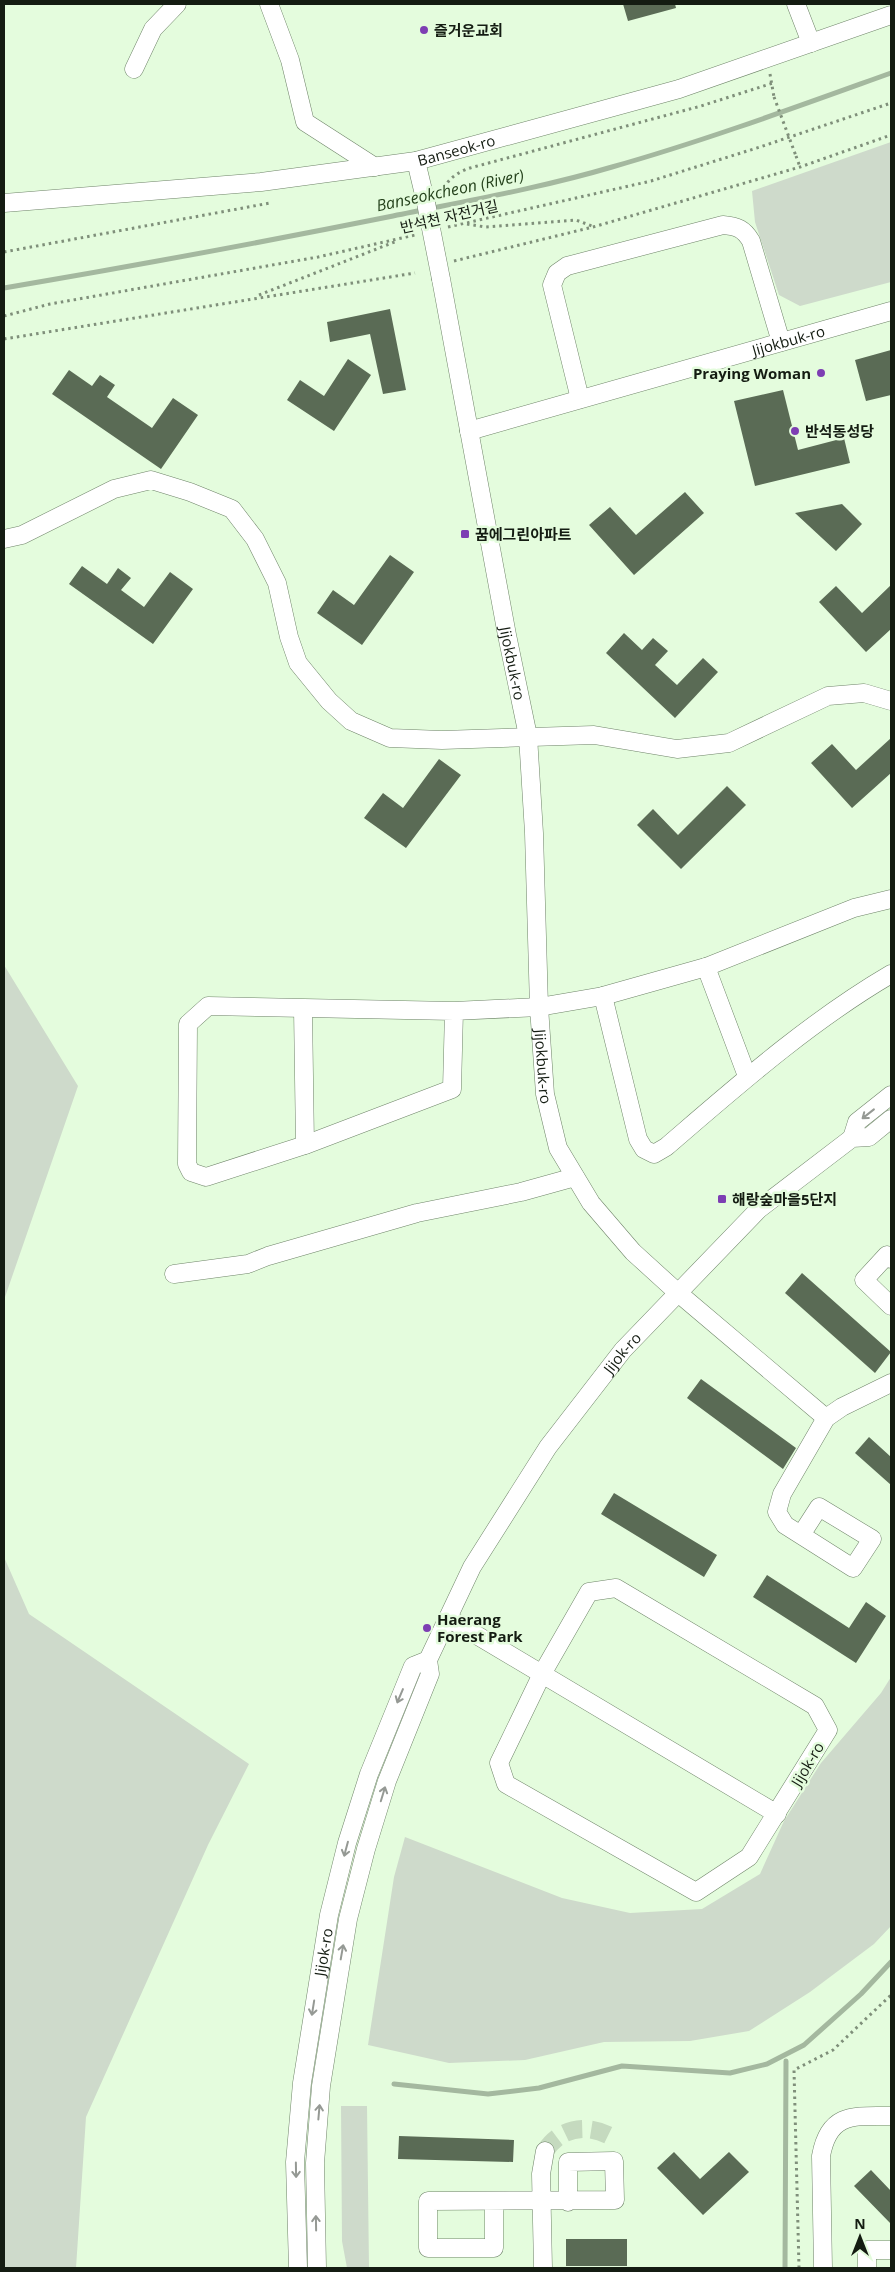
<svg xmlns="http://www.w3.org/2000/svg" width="895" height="2272" font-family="'Open Sans','Noto Sans KR',sans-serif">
	<rect width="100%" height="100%" fill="#e4fcdd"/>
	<path fill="#cedacb" d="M891 142V282L800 306 779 295 755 222 752 191Z
		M4 965 78 1086 4 1300Z
		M4 1557 29 1614 249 1764 208 1845 86 2117 76 2268H4Z
		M891 1677V1926L874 1944 810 1992 749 2031 690 2041 604 2042 525 2060 449 2063 368 2045 394 1877 405 1837 562 1898 630 1913 702 1909 760 1874 784 1821 821 1763 881 1693Z
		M341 2106H367L369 2268H347L342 2241Z"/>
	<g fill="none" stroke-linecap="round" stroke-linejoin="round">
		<path stroke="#a4b89f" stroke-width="5" d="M4 288C134 266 263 242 393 216 466 201 541 188 612 167 707 140 799 106 891 73
			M394 2084 488 2094 539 2088 622 2066 730 2073 767 2064 804 2045 861 1994 891 1962
			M785 2268 786 2061"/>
	</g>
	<path fill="#5a6b55" d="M623 4H675L676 8 628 21Z
		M390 309 406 390 383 394 370 334 330 342 327 322Z
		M891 350V395L866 401 855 360Z
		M348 359 371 375 334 431 287 400 300 380 324 396Z
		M69 370 92 386 100 375 115 385 107 397 152 428 173 398 198 415 161 469 52 394Z
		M783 390 798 450 844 438 850 463 755 486 734 401Z
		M685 492 704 513 634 575 589 525 610 507 636 535Z
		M842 504 862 524 836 551 795 513Z
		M390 555 414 572 362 645 317 613 333 590 354 605Z
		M82 566 107 584 118 568 131 578 121 590 144 607 170 572 193 589 153 644 69 584Z
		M891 585V629L866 652 819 602 836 586 862 613Z
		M624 633 642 650 653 638 668 651 655 665 677 685 703 658 718 672 675 718 606 653Z
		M891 738V773L852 808 811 763 832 744 856 770Z
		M439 759 461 775 406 848 364 818 383 793 403 808Z
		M727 786 746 805 681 869 637 825 653 809 678 835Z
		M802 1273 891 1352 875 1373 785 1293Z
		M701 1379 796 1448 783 1469 687 1398Z
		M869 1437 891 1457V1485L855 1453Z
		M614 1493 717 1555 704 1577 601 1514Z
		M767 1575 849 1628 866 1602 886 1616 856 1663 753 1597Z
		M399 2136 514 2140 513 2162 398 2159Z
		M674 2152 700 2179 729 2152 749 2172 703 2215 657 2168Z
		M871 2170 891 2191V2224L854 2186Z
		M566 2239H627V2266H566Z"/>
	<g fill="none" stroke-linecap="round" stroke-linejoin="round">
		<path stroke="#c5dabf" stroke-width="18" stroke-dasharray="18 9" stroke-linecap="butt" d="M545 2151C561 2127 587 2123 612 2137"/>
		<g stroke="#6f8469" stroke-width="19">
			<g id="minor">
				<path d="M269 4 290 60 305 122 375 167"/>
				<path d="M796 4 811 43"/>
				<path d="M134 69 153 29 177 4"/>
				<path d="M416 161 426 203"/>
				<path id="s1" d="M4 203 261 182 416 161 679 89 891 15"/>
				<path id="s2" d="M441 279 507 635 528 736 534 833 539 1007 545 1094 558 1148 591 1203 633 1252 677 1292 826 1418"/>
				<path d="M580 399 552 285 557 273 567 266 723 225C737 226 744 229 751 241L781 342"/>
				<path id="s3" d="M469 431 891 311"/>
				<path d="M4 539 22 535 114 489 151 480 190 492 232 509 255 539 277 583 289 637 298 663 329 701 351 721 390 738 442 740 594 735 677 749 729 743 828 696 864 693 891 701"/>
				<path d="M706 967 747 1076"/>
				<path d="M603 996 638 1139 644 1149 654 1154 666 1147C737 1086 809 1022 891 974"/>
				<path d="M303 1009 305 1145"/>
				<path d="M454 1011 452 1089 305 1145 206 1177 191 1172 187 1164 188 1024 208 1006 454 1011 539 1007 603 996 706 967 854 908 891 899"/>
				<path d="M852 1138 857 1122 891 1095"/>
				<path d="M891 1259 887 1255 864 1280 891 1306"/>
				<path d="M174 1274 248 1264 268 1256 417 1213 521 1192 575 1177"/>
				<path d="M801 1535 819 1507 872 1539 853 1568 785 1525 777 1512 782 1494 826 1418 842 1407 891 1383"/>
				<path d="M616 1588 815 1706 828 1730 749 1857 696 1892 506 1784 499 1763 542 1674 589 1592Z"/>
				<path d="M448 1618 777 1814"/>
				<path d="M494 2202V2248H428V2201L615 2200 614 2161 568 2162V2202"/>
				<path id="s4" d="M298 2268 295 2162 302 2083 329 1915 347 1843 369 1774 413 1666 428 1660"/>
				<path id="s5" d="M317 2268 315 2163 321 2086 348 1919 366 1849 387 1781 430 1674 428 1660 472 1567 548 1447 623 1350 759 1209 852 1138 869 1137 891 1119"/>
				<path d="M543 2268 541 2174 545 2151"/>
				<path d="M823 2268 821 2156C829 2112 854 2116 891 2116"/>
				<path d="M867 2268V2250H891"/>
			</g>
		</g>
		<path stroke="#7f8f7a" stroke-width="3" stroke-dasharray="2.5 4" stroke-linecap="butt" d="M770 74 774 97
			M796 156 800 167
			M442 194C445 180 458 172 470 168L701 106 773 83
			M467 224 485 227 576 220 592 226
			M448 227 651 181 760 147 891 103
			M4 252 270 203
			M454 261 593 227 800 167 891 135
			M259 295 397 241
			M4 316 50 304 318 257 415 235
			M4 339 415 273
			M799 2268 794 2070 833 2050 891 1995"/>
		<use href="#minor" stroke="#fff" stroke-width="18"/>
		<g stroke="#6f8469" stroke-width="19" stroke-linecap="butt">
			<path id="minor-bridge" d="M426 203 441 279"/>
		</g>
		<path stroke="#7f8f7a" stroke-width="3" stroke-dasharray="2.5 4" stroke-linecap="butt" d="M774 97 796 156"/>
		<use href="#minor-bridge" stroke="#fff" stroke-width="18"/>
	</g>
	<defs><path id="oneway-shaft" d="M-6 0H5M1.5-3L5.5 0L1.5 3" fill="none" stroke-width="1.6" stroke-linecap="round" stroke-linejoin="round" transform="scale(1.25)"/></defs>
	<g stroke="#959994">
		<use href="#oneway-shaft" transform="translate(868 1114) rotate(142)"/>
		<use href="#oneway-shaft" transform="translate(400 1696) rotate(113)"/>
		<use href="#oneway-shaft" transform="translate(383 1794) rotate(-73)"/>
		<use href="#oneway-shaft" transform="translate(346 1849) rotate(105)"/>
		<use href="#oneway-shaft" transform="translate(342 1952) rotate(-80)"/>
		<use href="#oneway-shaft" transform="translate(313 2008) rotate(99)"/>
		<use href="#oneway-shaft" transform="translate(319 2112) rotate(-85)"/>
		<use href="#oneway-shaft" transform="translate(296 2170) rotate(89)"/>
		<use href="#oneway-shaft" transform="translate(316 2223) rotate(-91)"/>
	</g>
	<g fill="#7d3eb3" stroke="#e4fcdd" stroke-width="2">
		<circle cx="424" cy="30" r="5"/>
		<circle cx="821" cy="373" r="5"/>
		<circle cx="795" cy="431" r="5"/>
		<rect x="460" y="529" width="10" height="10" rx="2.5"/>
		<rect x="717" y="1194" width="10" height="10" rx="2.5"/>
		<circle cx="427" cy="1628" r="5"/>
	</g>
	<g text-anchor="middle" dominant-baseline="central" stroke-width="5" stroke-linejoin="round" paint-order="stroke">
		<g font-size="15" font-weight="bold" fill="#141c12" stroke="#e4fcdd" text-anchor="start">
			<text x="434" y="30">즐거운교회</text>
			<text x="811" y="373" text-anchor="end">Praying Woman</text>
			<text x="805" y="431">반석동성당</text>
			<text x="475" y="534">꿈에그린아파트</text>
			<text x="732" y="1199">해랑숲마을5단지</text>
			<text x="437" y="1619">Haerang<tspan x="437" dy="17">Forest Park</tspan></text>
		</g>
		<g font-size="15" fill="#141c12" stroke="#e4fcdd">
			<text stroke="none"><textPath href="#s1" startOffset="456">Banseok-ro</textPath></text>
			<text transform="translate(449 216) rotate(-13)">반석천 자전거길</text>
			<text stroke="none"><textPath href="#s3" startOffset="332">Jijokbuk-ro</textPath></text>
			<text stroke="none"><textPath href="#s2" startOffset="391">Jijokbuk-ro</textPath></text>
			<text stroke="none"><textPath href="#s2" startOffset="796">Jijokbuk-ro</textPath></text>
			<text stroke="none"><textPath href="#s5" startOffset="989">Jijok-ro</textPath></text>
			<text transform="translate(807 1764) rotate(-59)">Jijok-ro</text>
			<text stroke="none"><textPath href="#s4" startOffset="318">Jijok-ro</textPath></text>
		</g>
		<g font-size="16" font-style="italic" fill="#26431d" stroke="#e4fcdd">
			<text transform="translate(450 190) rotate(-12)">Banseokcheon (River)</text>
		</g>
	</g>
	<rect width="895" height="2272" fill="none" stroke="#141c12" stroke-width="10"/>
	<g transform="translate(860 2237)" stroke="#e4fcdd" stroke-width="4" paint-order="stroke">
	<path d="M0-4L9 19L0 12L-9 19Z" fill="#141c12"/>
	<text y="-8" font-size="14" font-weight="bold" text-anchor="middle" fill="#141c12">N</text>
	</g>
</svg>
